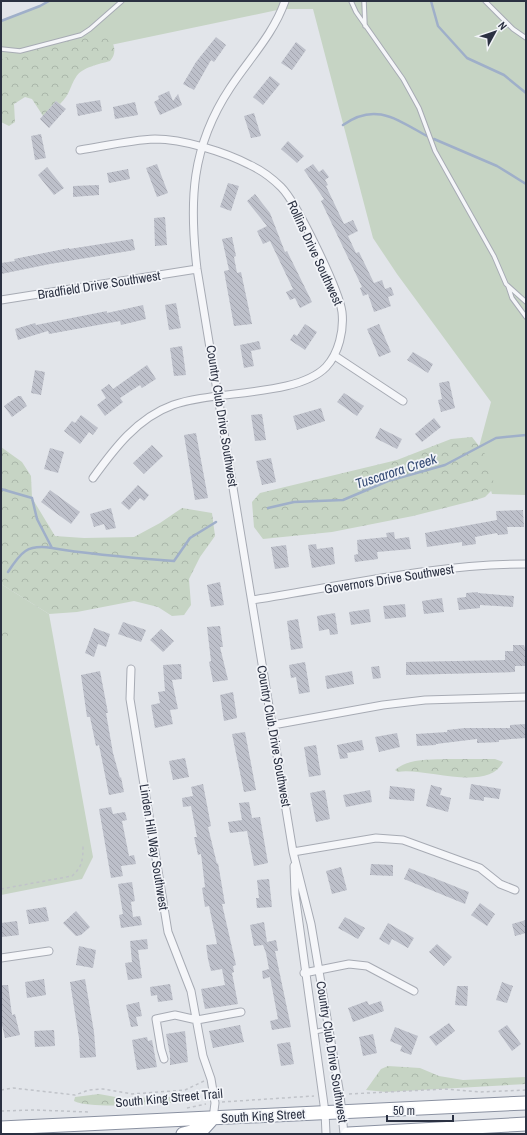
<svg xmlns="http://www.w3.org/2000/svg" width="527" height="1135" font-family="'Archivo Narrow',sans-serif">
	<defs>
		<pattern id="forest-crowns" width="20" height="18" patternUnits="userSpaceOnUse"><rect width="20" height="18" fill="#c6d4c4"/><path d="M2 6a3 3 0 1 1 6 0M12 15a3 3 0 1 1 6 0" fill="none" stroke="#aab6aa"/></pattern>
		<pattern id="building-back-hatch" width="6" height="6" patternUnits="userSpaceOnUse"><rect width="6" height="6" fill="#bdc0ca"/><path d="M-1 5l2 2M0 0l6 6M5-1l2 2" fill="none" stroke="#a3a5af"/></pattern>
	</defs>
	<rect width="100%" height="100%" fill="#e2e5ea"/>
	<path fill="#c6d4c4" d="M49 1H526V495L492 494 479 447 491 402 397 274 373 238 313 9H282L1 68V20L40 6Z
		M1 584 49 614 93 857 82 879 1 895Z"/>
	<path fill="url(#forest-crowns)" d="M103 32C113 39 119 51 110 61 100 64 82 67 76 77 69 88 71 93 60 104L56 101 43 116 32 99 25 97 14 104 15 122 9 126 1 122V61L4 58Z
		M472 437 486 455 495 487 485 497 476 500 413 516 332 532 263 539 254 527 252 502 260 493 397 460 451 439Z
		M1 447 22 462 31 476 32 498 55 536 84 538 134 537 160 523 182 508 212 513 215 536 200 557 189 579 191 605 184 615 172 616 158 607 134 601 77 612 49 614 1 584Z
		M1 622 5 623C10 634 9 644 1 653Z
		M448 759H495L503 762C488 793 423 767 398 772L395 770C409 758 430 760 448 759Z
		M388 1066 420 1068 439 1076 463 1080 526 1077V1084L386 1092 366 1090 381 1069Z
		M99 1094 121 1098 173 1097 177 1100 173 1103C152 1104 90 1109 74 1101L75 1097Z"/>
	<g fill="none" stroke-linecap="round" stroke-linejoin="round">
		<path stroke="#9fafc9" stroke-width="2.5" d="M431 1 438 26 467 58 504 75 526 93
			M1 21 40 6 49 1
			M343 125C375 102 396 119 427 136
			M434 139 497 166 526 184
			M1 489 32 498 37 519 52 548C92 555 133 558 174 561L190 538 216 522
			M268 508 294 502 343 500 388 481 445 465 496 438 526 435
			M8 572C21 552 27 544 52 548"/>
	</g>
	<path fill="url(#building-back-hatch)" d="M216 37 226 45 214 62 211 60 194 90 183 84 196 62Z
		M296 42 306 50 292 70 281 63Z
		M270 76 280 84 263 105 253 97Z
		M169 91 173 101 178 94 182 105 160 115 154 102 159 99 158 96Z
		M100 100 102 111 78 116 76 104Z
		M56 101 66 109 49 128 40 119Z
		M135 102 138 115 115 119 113 107Z
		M254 113 261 136 251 138 244 116Z
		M41 134 46 158 35 160 31 136Z
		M288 141 304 156 297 163 281 149Z
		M157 164 168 193 157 197 146 168Z
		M313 164 319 172 323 169 329 177 325 180 328 185 326 186 344 224 353 220 358 231 348 236 356 253 359 252 374 283 382 280 385 289 391 287 394 295 388 297 391 306 374 312 368 294 363 296 360 288 362 287 321 201 324 199 304 170Z
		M47 167 64 188 54 195 38 175Z
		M128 169 130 179 109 183 107 173Z
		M228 183 239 186 231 211 220 207Z
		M99 185V195L73 197V186Z
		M255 194 270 213 285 252 287 251 312 302 300 308 295 298 290 300 286 292 293 289 270 241 263 244 257 231 267 226 247 201Z
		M165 217 167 245 155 246 154 218Z
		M232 237 236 256 234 257 237 273 241 272 252 324 234 326 224 271 229 270 222 239Z
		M133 239 135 250 50 264 1 274V263L15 261 14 259 69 248V249Z
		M176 303 181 328 169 330 165 305Z
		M143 305 146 319 121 325 120 321 49 334 48 331 18 340 15 329 35 323 36 325 107 311V313Z
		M305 324 317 332 305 350 290 340 294 334 297 336Z
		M379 324 391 352 379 357 367 329Z
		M259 341 261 349 251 351 254 366 244 368 240 345Z
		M182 346 186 375 174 376 170 348Z
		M413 352 433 364 428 373 407 360Z
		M147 365 156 379 142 388 140 385 120 398 123 402 105 416 97 405 106 398 101 390 109 384 113 389Z
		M35 370 45 372 41 395 31 393Z
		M449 381 455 408 441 412 438 400 442 399 439 383Z
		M344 393 364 406 357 416 337 402Z
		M18 396H21L27 406 12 417 4 406Z
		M321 408 325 421 297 430 293 416Z
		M262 414 266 440 255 441 251 415Z
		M81 415 98 428 93 435 89 432 80 444 64 431 72 421 75 423Z
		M434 418 441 427 422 442 415 434Z
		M380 428 402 439 397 449 375 438Z
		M196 433 208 498 195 500 184 435Z
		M152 445 163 456 144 474 133 463Z
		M50 448 64 452 58 473 44 469Z
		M271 458 276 482 262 485 256 461Z
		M138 485 149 495 144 501 140 498 129 510 121 503Z
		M50 490 80 512 71 524 41 502Z
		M111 508 116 528 106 530 104 524 94 527 90 514Z
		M523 510 524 527H507L508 534 498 535 497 533 475 537 476 544 462 546V542L427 547 425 533 497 520 496 511Z
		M394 532 395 539 409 537 411 549 377 552 378 559 355 562 354 555 358 554 357 540 387 537 386 533Z
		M316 544 317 549 333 547 335 564 312 568 308 545Z
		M286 545 289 567 275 569 271 547Z
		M220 582 224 605 211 607 207 585Z
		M478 592V593L514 596 513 607 480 605V608L459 610 457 598 466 597V593Z
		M442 598 444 612 424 614 422 601Z
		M405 604 406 617 385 619 383 606Z
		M369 609 371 622 351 625 349 612Z
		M335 613 338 634 330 635 329 629 319 631 317 616Z
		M298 619 303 648 291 650 287 621Z
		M123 622 146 630 141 642 118 634Z
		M220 626 223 647H220L228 680 213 682 209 662 211 661 207 627Z
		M94 628 110 634 106 647 98 644 94 657 85 653Z
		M161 629 174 641 163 652 150 640Z
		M513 645H524L526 651V666H515V672L406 675V662L505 660V651H513Z
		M305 662 310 692 299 694 296 677 291 678 289 665Z
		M181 664 182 679 172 680 178 709 170 710 173 724 155 728 151 705 160 703 158 692 165 691 163 665Z
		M379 666 381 678 373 679 371 667Z
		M100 671 108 713H106L113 753 120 778 121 777 124 792 109 795 99 745 96 746 90 717H87L81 675Z
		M352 671 354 684 327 689 325 676Z
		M233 692 237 718 224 721 220 695Z
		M526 724V738L499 740V742L477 743V739L436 744V745L417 746 416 734 447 732V730L465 728H510V725Z
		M245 732 256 790 244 792 232 734Z
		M397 733 400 747 379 752 375 737Z
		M362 740 364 750 347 753 348 758 340 759 337 745Z
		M316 745 321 775 309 777 304 747Z
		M185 758 189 777 173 780 169 761Z
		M203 784 211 826 208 827 217 864 218 863 225 904H222L236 965 233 966 234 972 232 973 238 1004 205 1009 201 989 225 985 222 969 211 971 208 959 206 945 217 944 209 906 205 907 202 888 205 887 201 854 198 855 194 837H197L191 806 183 807 182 798 193 796 191 787Z
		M471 784 501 789 499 799 484 797V801L469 799Z
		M431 785 442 788 440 795 451 798 448 812 426 806Z
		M390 786 415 789 414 801 389 799Z
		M325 790 330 819 316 822 310 793Z
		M370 790 372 802 346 807 343 795Z
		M249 802 252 818 260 817 268 863 254 866 247 831 230 833 228 822 242 820 239 803Z
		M111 807 113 814 125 812 127 820 122 821 129 856 134 855 136 864 121 866 123 876 111 878 99 809Z
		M371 864 393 865V876L370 875Z
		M341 867 347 890 332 894 326 871Z
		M409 868 469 892 465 904 404 879Z
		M269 879 272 907 257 908 256 898H259L257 880Z
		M132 882 135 901 131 902 133 917 140 916 142 925 121 928 119 915 123 914 118 884Z
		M480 903 495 914 487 926 471 915Z
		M46 907 49 921 29 924 26 910Z
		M76 911 90 927 81 935 76 936 63 923Z
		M345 917 365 928 358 939 338 928Z
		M526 920V933L515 936 512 924Z
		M17 921 19 935 2 937 1 923Z
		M264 922 267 942 276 940 278 951H275L291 1027 272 1030 270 1021 278 1019 270 977 263 979 262 971 269 969 266 953 263 945 254 946 250 925Z
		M388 923 414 938 408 948 392 939 389 945 379 939Z
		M147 939 148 949 138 950 142 978 128 980 125 963 132 962 130 941Z
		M437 944 452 957 444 966 429 952Z
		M79 946 96 950 93 968 76 965Z
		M44 979 46 995 27 998 25 982Z
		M85 979 94 1032 96 1057 80 1058 79 1038 70 982Z
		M502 982 513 986 507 1003 496 1000Z
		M170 984 173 1000 158 1002 157 995 151 996 150 987Z
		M1 985H8L12 1015 15 1014 20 1035 5 1038 1 1021Z
		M457 986H468L467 1006 455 1005Z
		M367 1001 369 1005 381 1001 384 1011 353 1022 348 1008Z
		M139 1002 142 1016 136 1017 138 1026 131 1027 126 1005Z
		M449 1023 455 1031 436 1046 429 1037Z
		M240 1025 244 1042 213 1048 209 1031Z
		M507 1025 521 1044 512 1051 498 1031Z
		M395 1027 418 1036 411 1055 400 1051 402 1046 390 1041Z
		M54 1030 55 1046 35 1047 34 1031Z
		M185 1031 188 1062 170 1065V1055L166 1034Z
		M373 1034 377 1053 363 1056 359 1037Z
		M147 1037 148 1041 152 1040 157 1067 137 1070 132 1040Z
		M290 1042 294 1064 281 1066 277 1044Z"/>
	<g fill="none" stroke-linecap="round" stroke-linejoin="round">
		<g stroke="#a7abb4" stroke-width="5.5">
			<path id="lane" d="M351 1 356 12 403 79 419 108 435 151 494 256 506 284 526 302
				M364 1 365 26
				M485 1 513 29 526 38
				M1 49 20 51 81 35 90 29 122 1
				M508 286 512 298 526 317
				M314 1032 328 1029"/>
		</g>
		<g stroke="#a7abb4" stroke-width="9">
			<path id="street" d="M285 1C273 35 249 59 230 88 191 147 189 201 197 269L293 852 311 924 340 1095 344 1134
				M80 150C105 146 130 140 155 139 183 139 225 152 250 165 261 170 272 178 281 187 297 203 339 290 342 312 344 330 339 353 326 367 297 397 214 390 173 405 137 418 114 449 93 478
				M1 300 197 269
				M335 356 403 401
				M252 600C343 586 434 564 526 564
				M131 669 130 699 168 932 191 991 203 1056 211 1079 215 1103 213 1118
				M273 725 383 705 425 700 526 697
				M293 852 376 838 403 840 480 868 500 884 515 890
				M294 866 295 894 325 1112 326 1134
				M1 958 49 951
				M304 973 349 964 367 966 414 991
				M164 1059 161 1049 156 1019 175 1015 197 1020 241 1012"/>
		</g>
		<g stroke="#8a91a1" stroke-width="15">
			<path id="highway" d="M1 1128 526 1103
				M183 1134 203 1129 213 1118
				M348 1134 526 1124"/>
		</g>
		<path stroke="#c0c3c9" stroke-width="1.5" stroke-dasharray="3 3" stroke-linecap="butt" d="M1 889 72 876C82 867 83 860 83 846
			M1 1090 13 1088 75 1095 89 1090 103 1089 132 1094 185 1090 204 1081
			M349 1094 445 1089 480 1092 526 1090
			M222 1102 314 1096
			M187 1108 206 1104
			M1 1111 34 1110 89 1112"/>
		<use href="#lane" stroke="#f5f6f9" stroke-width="3.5"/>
		<use href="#street" stroke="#f5f6f9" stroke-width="7"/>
		<use href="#highway" stroke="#fff" stroke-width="13"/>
	</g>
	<g text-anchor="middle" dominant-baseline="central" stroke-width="3.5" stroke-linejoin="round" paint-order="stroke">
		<g font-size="13" fill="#2b3142" stroke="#f2f4f8">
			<text transform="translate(315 253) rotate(65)">Rollins Drive Southwest</text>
			<text transform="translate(99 285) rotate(-9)">Bradfield Drive Southwest</text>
			<text transform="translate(222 416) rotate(81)">Country Club Drive Southwest</text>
			<text transform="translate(389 579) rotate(-9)">Governors Drive Southwest</text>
			<text transform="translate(274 736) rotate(80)">Country Club Drive Southwest</text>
			<text transform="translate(154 847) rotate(81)">Linden Hill Way Southwest</text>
			<text transform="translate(332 1052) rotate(81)">Country Club Drive Southwest</text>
			<text transform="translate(169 1098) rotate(-5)">South King Street Trail</text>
			<text transform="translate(263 1116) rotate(-3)">South King Street</text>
		</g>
		<g font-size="14" font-style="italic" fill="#364c75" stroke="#f2f4f8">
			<text transform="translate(396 471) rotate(-18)">Tuscarora Creek</text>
		</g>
	</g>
	<rect width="527" height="1135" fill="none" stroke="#2b3142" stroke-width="4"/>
	<g transform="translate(495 32) rotate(50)" stroke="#f2f4f8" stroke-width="3" paint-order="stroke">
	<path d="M0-3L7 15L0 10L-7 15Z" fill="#2b3142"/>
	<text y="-6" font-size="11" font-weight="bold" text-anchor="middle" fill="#2b3142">N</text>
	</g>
	<path d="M387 1115v6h66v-6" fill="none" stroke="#2b3142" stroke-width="2"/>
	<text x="393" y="1115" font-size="12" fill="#2b3142" stroke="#f2f4f8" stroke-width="3" paint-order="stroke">50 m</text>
</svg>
